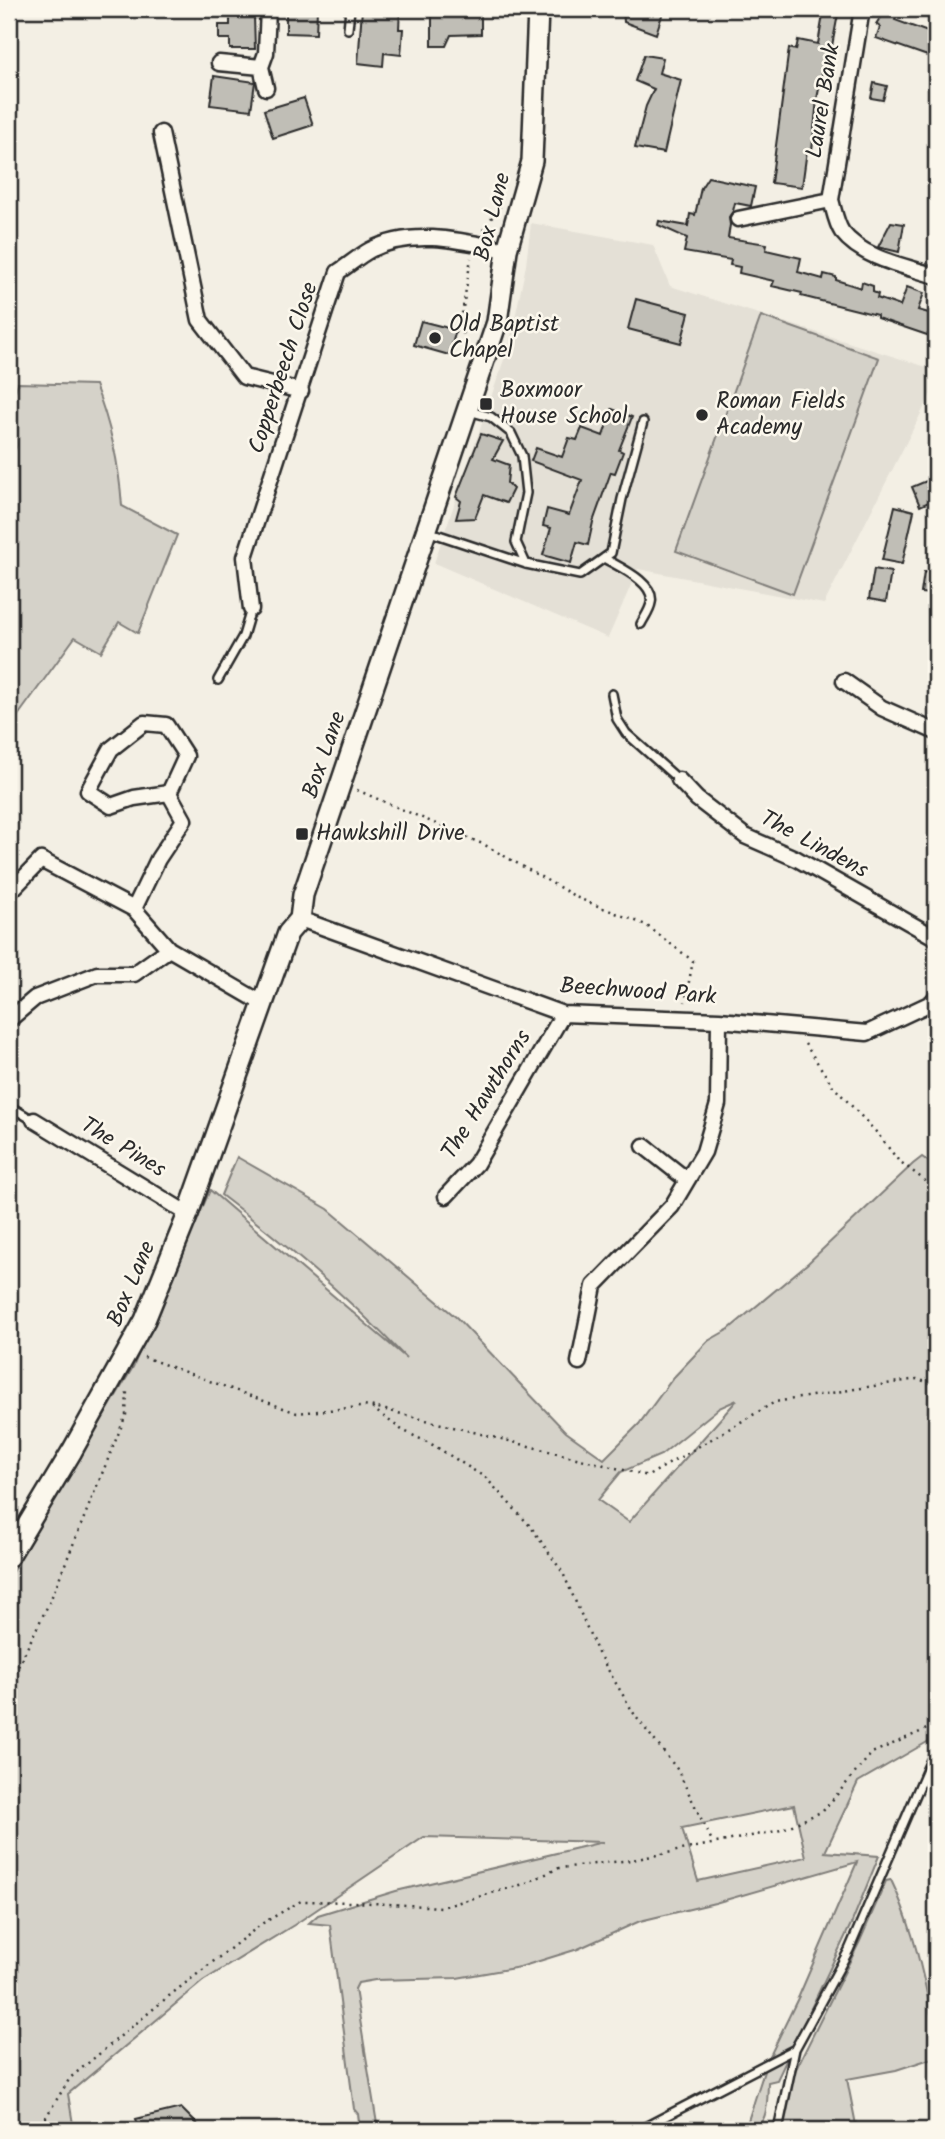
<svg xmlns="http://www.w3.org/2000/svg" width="945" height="2139" font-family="Kalam,sans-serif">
	<rect width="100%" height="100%" fill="#f3efe4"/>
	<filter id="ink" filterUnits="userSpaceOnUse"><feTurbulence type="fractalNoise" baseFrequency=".0143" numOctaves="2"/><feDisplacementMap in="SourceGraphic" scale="14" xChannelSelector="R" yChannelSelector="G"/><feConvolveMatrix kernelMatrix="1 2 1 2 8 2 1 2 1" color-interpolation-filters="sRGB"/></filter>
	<g filter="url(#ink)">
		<path fill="#e4e0d6" d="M531 223 653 245 670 286 936 370V384L824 604 638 569 608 638 434 563 510 342 526 265Z"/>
		<path fill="#d5d2c9" stroke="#807e7a" stroke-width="2" fill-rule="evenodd" d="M761 316 879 358 793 594 676 551Z
			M18 383 95 385C111 425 119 463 122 506L177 535 138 633 119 622 101 652 75 637 9 728V465L17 445 16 439 10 432 9 408Z
			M237 1157 328 1209 457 1318 566 1432 604 1459 639 1424 673 1378 708 1341 729 1329 808 1263 913 1164 922 1157 936 1167V1737L858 1782 825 1852 879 1856 852 1922 777 2080 768 2082C767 2100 770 2130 745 2130L767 2062 799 1996 857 1862 715 1903 640 1921 578 1949 520 1967 457 1978 375 1980 358 1983 355 1989 378 2130H360L358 2114 354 2109 330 1925 309 1923 318 1915 396 1891 603 1842 424 1837 294 1925 203 1981 68 2094 74 2130H9V1577L133 1367 210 1190 406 1358C349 1298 287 1245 221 1195ZM737 1400 629 1522 598 1500 621 1472 661 1455 719 1408ZM794 1805 806 1857 698 1881 682 1828Z
			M891 1880C909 1917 919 1957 928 1998 931 2018 936 2037 936 2057L896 2070 847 2079 857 2130H784L786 2107 795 2071 860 1941 886 1881Z"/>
		<path fill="#c0beb6" stroke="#2b2b2b" stroke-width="2" d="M286 9H317L316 34 286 33Z
			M362 9H400L399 29H403L401 55 384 53 383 66 358 63Z
			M432 9H481V34L451 35 446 46H432Z
			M623 9H664L656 34 624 22Z
			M824 9H839L832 46 827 48 817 99 812 151 807 150 802 187 771 183 789 48 796 50 798 40 818 44Z
			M874 9H899L895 20 936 35V59L876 38 880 27 876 24 880 18Z
			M230 16H254L255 49H230V39H219V25H230Z
			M644 55 663 58 659 73 681 80 664 153 635 148 646 106 654 89 635 81Z
			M214 76 255 82 251 110 210 105Z
			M874 83 887 86 883 100 871 98Z
			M304 98 313 125 273 138 264 110Z
			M708 177 755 187 751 206 735 203 733 211 729 217 730 225 728 238 767 244 766 250 801 258 798 272 823 279 824 274 836 277V280L861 288 862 282 873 286V292L878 294 877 298 900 306 907 287 924 293 918 310 936 315V338L877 318V315L801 296 802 293 772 286 774 281 739 273 740 267 730 265 731 260 684 252 687 238 658 225 659 221 688 226 690 214 695 215 701 188Z
			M891 222 904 224 899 252 878 247Z
			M636 299 689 313 681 343 628 329Z
			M421 321 456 330 449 355 414 345Z
			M612 409 632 417 619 450 623 452 615 473 611 472 593 522 588 545 577 542 571 563 543 555 551 528 543 526 547 509 569 515 582 480 531 461 536 448 562 457 569 438 577 440 582 428 603 436Z
			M481 434 503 441 493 459 509 465 507 483 513 489 506 503 484 495 475 518 456 519 461 501 456 497Z
			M936 477V499L920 506 912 487Z
			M895 506 914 511 902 564 882 560Z
			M874 569 891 572 886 602 869 599Z
			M924 572 936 573V595L921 593Z
			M181 2108 203 2130H140L136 2119Z"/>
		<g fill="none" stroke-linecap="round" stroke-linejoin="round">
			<g stroke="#2b2b2b" stroke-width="12">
				<path id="lane" d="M348 29 350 9
					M469 411 491 417 511 433 522 456 526 493 516 542 526 564
					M427 531 526 564 580 575 611 553 622 499 643 422
					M604 558C619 567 656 583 651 603 650 610 644 618 641 624
					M218 680 243 636 251 609
					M612 694 617 719 626 733 679 780
					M9 1106 33 1120
					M639 2130 795 2049 849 1950 936 1748
					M778 2130 795 2049"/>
			</g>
			<g stroke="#2b2b2b" stroke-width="19">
				<path id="street" d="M862 9 831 200C834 210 836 223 842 232 863 259 905 266 936 276
					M219 63 261 67 266 53 268 9
					M261 67 266 88
					M161 133 200 320 244 377 301 391
					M738 219 831 200
					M251 609 245 557 338 272C349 265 359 256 370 250 412 228 463 241 507 250
					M844 681 882 708 936 732
					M679 780 697 799 745 836 797 859 936 938
					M9 893 41 860 134 909 169 949 262 1003
					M134 909 158 859 184 820 169 793 186 756 166 725 144 723 111 749 88 791 111 806 134 798 169 793
					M300 919 563 1014 719 1020 867 1033 931 1003 936 997
					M9 1020 35 998 97 974H134L169 949
					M34 1120 188 1214
					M644 1146 687 1180
					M446 1196 476 1164 563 1014
					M579 1362 594 1286 672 1206 704 1152 718 1104 719 1020"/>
			</g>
			<g stroke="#2b2b2b" stroke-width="24">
				<path id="secondary" d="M9 1556 72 1451 145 1320 188 1214 288 933 300 919 303 895 497 322 507 250 532 161 538 9"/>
			</g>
			<path stroke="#2b2b2b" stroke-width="2.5" stroke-dasharray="2 5" stroke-linecap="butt" d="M483 230 500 206
				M467 355 461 320 471 258
				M357 790 485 845 578 898 646 925 693 961 685 1002
				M805 1044 833 1086 877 1133 898 1160 936 1189
				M144 1357 297 1413 370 1406 648 1476 775 1402 917 1379 936 1385
				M372 1408 402 1430 433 1445 486 1478 531 1527 563 1573 598 1653 636 1717 677 1769 713 1843
				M9 1685 50 1601 126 1415 127 1390
				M38 2130 70 2078 169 1996 263 1923 301 1901 353 1902 442 1907 524 1884 559 1868 632 1860 781 1830 823 1811 872 1753 936 1725"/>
			<use href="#lane" stroke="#fbf7ec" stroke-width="7"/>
			<use href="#street" stroke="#fbf7ec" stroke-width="14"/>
			<use href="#secondary" stroke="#fbf7ec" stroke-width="19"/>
		</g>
	</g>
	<g fill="#2b2b2b" stroke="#fbf7ec" stroke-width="2.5">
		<circle cx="435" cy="338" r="7"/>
		<rect x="479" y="397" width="14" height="14" rx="3.5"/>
		<circle cx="702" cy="415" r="7"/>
		<rect x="295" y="827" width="14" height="14" rx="3.5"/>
	</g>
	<g text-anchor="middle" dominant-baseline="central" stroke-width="5" stroke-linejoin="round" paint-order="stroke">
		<g font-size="23" fill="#2b2b2b" stroke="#fbf7ec">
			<text transform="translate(824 101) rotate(-81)">Laurel Bank</text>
			<text transform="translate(493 217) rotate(-76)">Box Lane</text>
			<text transform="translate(284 368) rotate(-72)">Copperbeech Close</text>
			<text transform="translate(325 755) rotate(-71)">Box Lane</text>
			<text transform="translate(814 845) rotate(28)">The Lindens</text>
			<text transform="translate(638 992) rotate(4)">Beechwood Park</text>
			<text transform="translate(487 1095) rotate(-58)">The Hawthorns</text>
			<text transform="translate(123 1148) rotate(31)">The Pines</text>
			<text transform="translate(132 1284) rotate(-67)">Box Lane</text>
		</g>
		<g font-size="23" fill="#2b2b2b" stroke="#fbf7ec" text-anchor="start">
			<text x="449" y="325">Old Baptist<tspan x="449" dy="26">Chapel</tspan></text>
			<text x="500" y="391">Boxmoor<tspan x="500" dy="26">House School</tspan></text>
			<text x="716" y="402">Roman Fields<tspan x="716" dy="26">Academy</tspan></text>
			<text x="316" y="834">Hawkshill Drive</text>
		</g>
	</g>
	<rect width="945" height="2139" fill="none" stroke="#fbf7ec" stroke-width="35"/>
	<rect x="18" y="18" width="910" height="2104" fill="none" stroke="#2b2b2b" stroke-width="2.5" filter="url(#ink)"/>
</svg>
